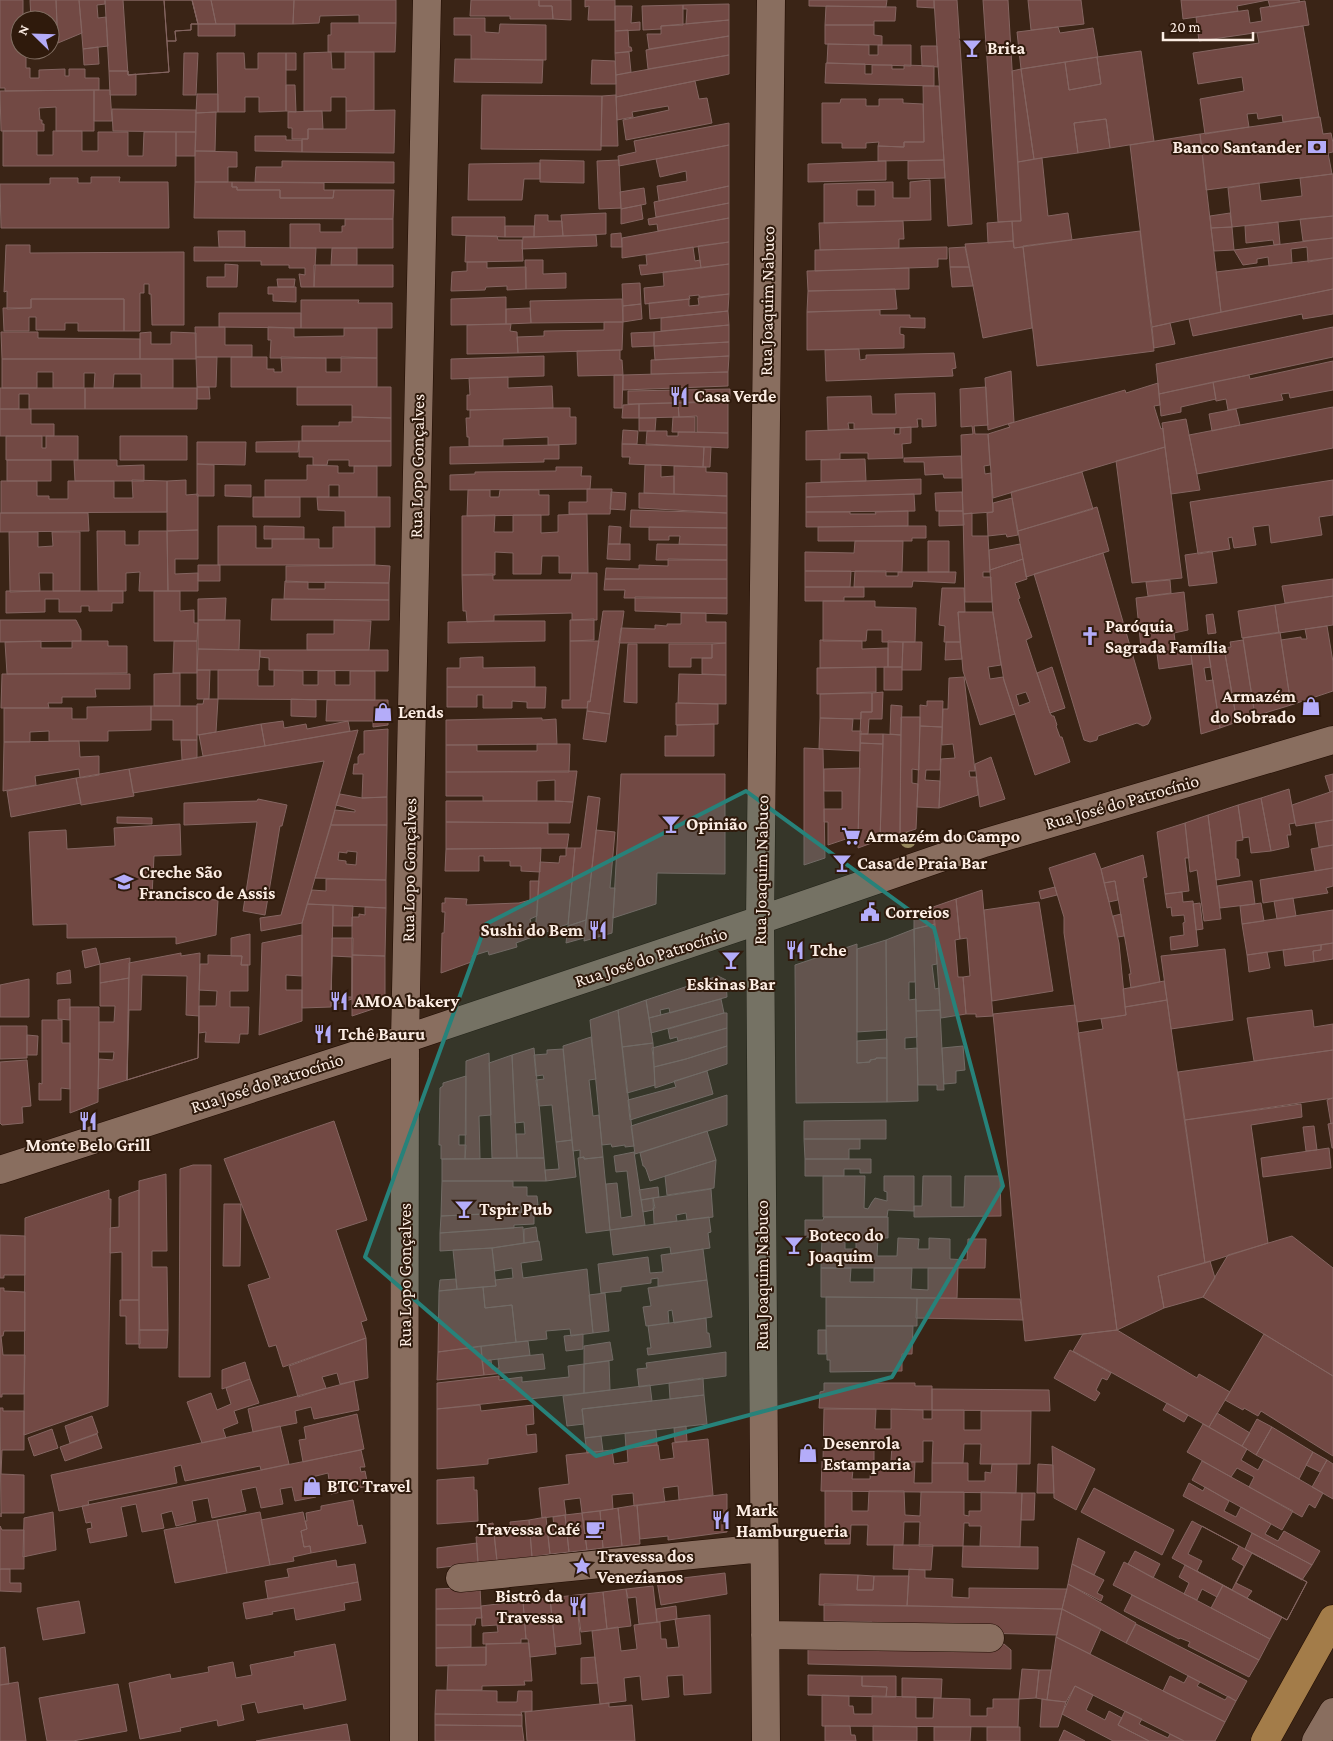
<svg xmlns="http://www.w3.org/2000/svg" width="1333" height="1741" font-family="'Crimson Pro',serif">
	<rect width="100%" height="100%" fill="#3a2416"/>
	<path fill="#724944" stroke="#846561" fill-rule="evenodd" d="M0 0H23V20H20V50H26V68H30V78H39V70L65 69V76H69V69H85V78H99V90L5 91V88H0Z
		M30 0H56L57 27 50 28V20H31Z
		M56 0H79L82 33 58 43Z
		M79 0H105V4L97 5 98 18 106 17 108 46 83 49Z
		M105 0H192L198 24H191V30L175 31 176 41H167L169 72 128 75V71H109Z
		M123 0H164L169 72 128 75Z
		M164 0H192L198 24H191V30L175 31 176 41H167Z
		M192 0H211L216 24H198Z
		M211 0H294L293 24H216Z
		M294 0H396V23H359V15L320 16 319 23 293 24Z
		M471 0H539V6H552L553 19H510V16H470Z
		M539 0H571V20L553 19 552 6H539Z
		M585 0H615V20H588L589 6 585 7Z
		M809 0H887L886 7 809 6Z
		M917 0H934V8L917 7Z
		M934 0H957L972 224 948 226Z
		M983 0H1008L1021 221 998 222Z
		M1028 0H1081L1084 24 1031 30Z
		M1181 0H1299L1300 2 1270 7 1268 0 1237 6 1238 11 1183 19Z
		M1305 1 1309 25 1199 41 1196 17 1248 10 1250 23 1262 21 1260 8Z
		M729 4V20L686 24 687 9H683V5Z
		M683 5V25L661 26V29L643 30 642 6Z
		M615 6H632L631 23 640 22V30L615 31Z
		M826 6 896 7 895 21H874V25H825Z
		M454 18H485V32L499 33 500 24 546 25V60L471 59V35H454Z
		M729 20V36L649 49 647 34H661V26Z
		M331 23H396L395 52H328V35H331Z
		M198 24H235V36H198Z
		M825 25H874V35L882 36V45L825 44Z
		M1303 26 1319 117 1283 122 1282 115 1258 119 1257 113 1247 114 1249 127 1205 134 1200 99 1244 91 1242 77 1198 84 1193 53 1259 43 1257 33Z
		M1058 27 1060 33 1093 28 1098 57 1021 69 1017 32Z
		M628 30 629 47H631L632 51 615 53V31Z
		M729 36V55L648 69 646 50Z
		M828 44 869 45V55H878V45H911V66L827 63Z
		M921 46H937L938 67 922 66Z
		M98 47 99 64 84 65 83 49Z
		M1141 51 1154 141 1110 148 1106 119 1074 123 1078 153 1034 159 1021 69 1065 62 1069 90 1101 84 1097 57Z
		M331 52 332 69H345V52H374V110L346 111V97H331V111H304V53Z
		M629 52 631 72 616 75 615 53Z
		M184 53H198L196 95H183Z
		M217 53H244L245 69H258V53H286V111L259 112V97H245V112H218Z
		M286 53H296V70H286Z
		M729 55V74L616 97V75Z
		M1097 57 1101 84 1069 90 1065 62Z
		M455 59 543 60 542 83 454 82Z
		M592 60 615 61 616 84H591Z
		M826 63 865 64V74H872V65H892V69H904V65L934 66V86L825 83Z
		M1021 69 1034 159 1018 162 1012 71Z
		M109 71H128V75L136 74V95H110Z
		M695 81 699 99 707 98 712 123 626 140 623 120 669 110 668 106 632 112 633 117 617 120 616 97Z
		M286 85H295L296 112 286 111Z
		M923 86H939L944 160 878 161V146L904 147V142H924Z
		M94 90V131H56V107L39 108 40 120H42V124H44V131H1L0 91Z
		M94 90H110L112 121H94Z
		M197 94H218V112L196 113Z
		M482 95 602 96 601 150 481 149Z
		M616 95 618 146H601L602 96Z
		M841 99H866V106H879V99H903V103L923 104 924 142H904V147L878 146 879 142 866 143V148H842V143H822V103H840Z
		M112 109 196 110V132L113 131Z
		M395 110 394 153 302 152V139H308V129H346V111Z
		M322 111 323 129H308V139H292V128H288V112Z
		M216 112 215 151H195L196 113Z
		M1320 117 1323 134 1331 133 1333 143V152L1328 153 1332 174 1206 190 1200 134Z
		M1106 119 1110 148 1078 153 1074 123Z
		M729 123V145L619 166 618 156 636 152 634 141Z
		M3 131H37V155H53V131H82V151H98V132H128V156H143L144 132H176V166H3Z
		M176 132H196L195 156H176Z
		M1200 134 1221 312 1152 327 1130 145Z
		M255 136H286V140H302V152L255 151Z
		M729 145V186L659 201 657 186 687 181 686 171 660 177 656 159Z
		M195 151 237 152V167H228V182H195Z
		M1042 158 1048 216 1068 213 1072 240 1014 248 1012 221H1021L1018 162Z
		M540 160 584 161V183L540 182Z
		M619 160 621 208 599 209 597 161Z
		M944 160 945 178 908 179V161Z
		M282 161 394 162V183L255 182 256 167H282Z
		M886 161V180L808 182V164Z
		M540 163V179H524L522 200H468L469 164Z
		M1332 174H1333V216L1232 227 1228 188 1259 183 1261 201 1302 196 1300 178Z
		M91 177H120L119 182H168L169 228H1L0 184H50V178H78V183H91Z
		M930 180 931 220 824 223V184L893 182V198H910V182ZM857 190H875V206H857Z
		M195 182H232V187H237V190H280V198H333L334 190H394L393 219 194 218Z
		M232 182 324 183V190H334L333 198H280V190H237V187H232Z
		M729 186V203L656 217 654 202Z
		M644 188 646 204 621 209 620 192Z
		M729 203V218L658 231 657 224 649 225 648 219Z
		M641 205 643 219 621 224V209Z
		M606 213V234L563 236 561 215Z
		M1230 213 1232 227 1211 228 1210 216Z
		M535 215H548V221H562L563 236 534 237Z
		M1333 216V238L1303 241 1300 219Z
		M452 217H505V237L452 235Z
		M729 218V242L622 258V238Z
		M345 219H393V248H290V224H320V232H342V226H345Z
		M903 221 904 239H899V248L820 250 819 223Z
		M1012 221 1013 241 988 243 987 223Z
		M1278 222 1280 244 1274 245 1273 240 1246 243 1245 226Z
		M505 226H534V237H505Z
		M1232 227 1234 250 1214 251 1211 228Z
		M218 231H245V247H219Z
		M1140 231 1154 351 1037 366 1023 246Z
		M621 233 622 247H611V234Z
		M596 235 597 246 522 249 523 237Z
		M466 236H497L498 240H522L523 261 465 262Z
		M1333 238V258L1308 262 1307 247 1291 249 1292 263 1269 266 1268 257 1257 259V263L1243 265 1234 250Z
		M1013 241 1014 248 1023 247 1032 328 983 338 965 244Z
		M729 242V264L701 268 698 246Z
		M6 245H30V253L184 252V325H152L151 294H149V284H144V293H140V331H124V299H31V308L7 309V291L4 292Z
		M194 247 316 248 314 287H301L299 274 305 275V268H289V265H261V261H194Z
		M693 247 695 261 700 260 701 268 641 275 639 265H647L646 255Z
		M947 247V259H938V267L815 271V250Z
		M965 247 969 267H950L949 248Z
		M332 248H357V265H331Z
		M1333 258V289L1221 312 1216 272Z
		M525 260H543V274L566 273V288L526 289Z
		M467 262H487V268L526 267V289L507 290V286L486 287 485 290 451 291 452 272 467 271Z
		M225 264 238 265 237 287H207V277H225Z
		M729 264V294L699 297V295L689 296 690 299 645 304 644 288 664 286 663 272Z
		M314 265H393V287H314Z
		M950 267H969L973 286 952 287Z
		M909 268V289L808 291 807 271Z
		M277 279H295L294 287H278Z
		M640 283 641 304 623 306 622 284Z
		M268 287H296V302L273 301V294H268Z
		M895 289 897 309 807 312 808 291Z
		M1333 289V314L1303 319 1302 314 1193 336 1189 319Z
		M729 294 728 311 650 319 649 303 689 299V306L699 305 698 298Z
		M506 297V324L451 325V299Z
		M31 299H124V331H78V323H65V330H36V317H29V331H4L3 308H31Z
		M622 299 623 322 531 323 530 301Z
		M301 300H359L358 303H392V328H301Z
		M641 304 642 319 623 322V306Z
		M530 308 531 323 506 324V309Z
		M880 310V315H910V318H925V328L900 327V334L904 335V348L807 350V312Z
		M728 311 729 325 661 331V318Z
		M219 313H301V328L219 327Z
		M604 322H623L622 350 518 353 517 337 544 336V331L604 330Z
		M1170 323 1175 344 1154 348 1152 327Z
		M506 324H511L510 331 517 332 518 353 467 354V325Z
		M729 325V342L654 346V332Z
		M195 327H225V345H252V357H196Z
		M268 327 294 328V337L344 336V328H377V358H270L271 340H268Z
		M1333 327V357L1159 394 1156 364Z
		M1 332H38V338L140 339V359H2Z
		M151 332V344H171V332L196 333V359H140V333Z
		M654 332V346L632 347 631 333Z
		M729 342V356L655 360 654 346Z
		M859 349 860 360 866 359V355L954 353 956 368 952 369 953 376 826 381 825 350Z
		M620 350V360H622L623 375 578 376 577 351Z
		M544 356V376L451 379V359Z
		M729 356 728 372 651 374V360Z
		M196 357H217L216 387H197Z
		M231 357H267V369H274V372H282L281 357 326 358V372H341V357L377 358V387H231Z
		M2 359H173V388H141V374H114L113 388H94L95 373H84V388H53V372H37V388H2Z
		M1333 361V390L1290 398 1289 393 1281 394 1283 400 1228 410 1226 399 1216 401 1213 382 1249 375 1250 379Z
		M1011 371 1014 422 988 430 985 378Z
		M728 372V386L623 390V375Z
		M614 375H623L622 408H614Z
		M508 377V388L552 386 553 408 467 410V395H470L469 378Z
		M1213 382 1216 399 1181 407V412L1161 416 1159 394Z
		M1158 383 1160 405 1154 406 1161 429 1163 428 1165 447 993 498 988 434 1010 427 1008 424 1125 390 1126 393Z
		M197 387H209L210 399H197Z
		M297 387H391V418L352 417V405H297Z
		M986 387 988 425 974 426 975 434H988L990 465 984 466 985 474 991 473 993 512 963 514 961 435 973 434 972 426 961 427 960 389Z
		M0 388H85V409H29V394H19V409H0Z
		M85 388H197V409H85Z
		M730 389V401L628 404V391Z
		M935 393 936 426 922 427V419H917L918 427 854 429V423H848L849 429 828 430 827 397 871 396 872 414H896L895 394Z
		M728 402V433L697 432V416L679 417 678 403Z
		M678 403 679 417 639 418V404Z
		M639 404V418H622L623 405Z
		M1333 407V448L1197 474 1189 435Z
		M553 408H570V417H576V444L548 445V437L503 439V446H469V437H467L466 418H470V410Z
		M0 409H31V424H54V436H0Z
		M1236 409 1240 425 1212 431 1209 414Z
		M352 417 391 418V441H302V426H339V422H352Z
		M673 417H695V432H672Z
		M639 418H656L655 431H639Z
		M1186 419 1200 490 1171 494 1162 423Z
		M911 427V443L902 444 903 458 868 459V453H840V459L806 460V431L895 428 894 434H900V428Z
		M623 430 638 431 637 444H622Z
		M647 431H667V436H678V432L728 433V448L646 444Z
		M6 436H42V448H46V436H78V460H6Z
		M120 436H187V460H120Z
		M299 441H391V466H349V460H328L327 465H313V457H299Z
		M299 441 298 452H256V442Z
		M197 442H246L245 465 197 464Z
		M622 444 704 447 703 467 629 464 630 457H622Z
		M559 445V459H544V462L450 464V447Z
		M704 447H711L710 467H703Z
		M1165 447 1182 578 1132 583 1116 461Z
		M961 456 962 478H944L943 474 925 475 924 462H904V458Z
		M865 459 866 481 821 482V460Z
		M7 460H51V481H7Z
		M74 460H117V466L144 465V481H75Z
		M197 464 214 465V496H197Z
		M307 465 338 466V473H354V466H377V497H339V485H329V497H265V480H307Z
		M645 465H661V477L674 476V494L644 493Z
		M674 466 706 467V472L727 473V496L674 494Z
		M556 467H582L581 476H591L590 489 450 490V475L475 474V472L556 471Z
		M1082 472 1093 509 1018 531 1011 492Z
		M921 479V494L806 497V483Z
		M132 480 167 481V512L1 513V481H37V496H49V499H68V481H114V498H133Z
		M186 480V495L198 494V530L167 531V481Z
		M1333 480V515L1319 517 1322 535 1271 543 1269 525 1253 527 1256 545 1234 548 1232 537 1228 538 1230 549 1198 554 1190 502Z
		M225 485H251V497L225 496Z
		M587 489H612L610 514H569V502H587Z
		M468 490H490V497H499L500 490H539V495H549V515L467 516Z
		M611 492 626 493 625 510 610 509Z
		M962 492 963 511H936L935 493Z
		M639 493 727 496V513L639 508Z
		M914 494 915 511 806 512V497Z
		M253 497H300V517H253Z
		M317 497H390V527H345V511L318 510Z
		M1012 498 1018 535 1007 537 1006 534 988 536 987 513 993 512V503Z
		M1097 507 1109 551 1026 577 1018 531Z
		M631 510 727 513V528L630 527Z
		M908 511V526L806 527V512H850V514H876L875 512Z
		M939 511H963L964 525 939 526Z
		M0 513H88L89 531 0 532Z
		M972 513V536H988L990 572H983V577H991L992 602H965L963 514Z
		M587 514 588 573H559V556H542L541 574H513V553L495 552V575H462V516L495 515 494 532H513V515H541V533L558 532V515Z
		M218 526H256V548H272V539H319V548H333V527H375V565H218Z
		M264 526 304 527V539H264Z
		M609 526 621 527 620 544H608Z
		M908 526H926V538H912V541H818V527Z
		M649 527 727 528V545L679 544 680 536H669V540H649Z
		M198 530V559H175V574L198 573V591H168L167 531Z
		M97 531H125V545H139V531H167L168 591H139L140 572 126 573V591H98Z
		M9 532H38V547L53 546 52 532H80V591H53V573H39L40 591 10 592Z
		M855 541H903L902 572 805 571V552L854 553Z
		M928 541H949V572H928Z
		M608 544H630V560L607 559Z
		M657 544 727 545V560H656Z
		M1020 544 1023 559 990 570 989 550Z
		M1212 551 1217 583 1189 586 1185 555Z
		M1103 553 1151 718 1148 724 1143 726 1137 723 1098 736 1097 740 1090 742 1084 740 1034 574Z
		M668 559 727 560V579H605L606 568 639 569V565L668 566Z
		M1023 559 1027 579 1015 583 1020 598 1018 599 1032 637 1026 640 1050 713 1052 716H1054L1057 725 1056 726 1060 737H1062L1070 762 1035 775 1004 681 993 614 990 572V570ZM1026 692 1030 702 1019 706 1016 695Z
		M198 565H220V581H198Z
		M375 565 390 566 389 583 286 582V566Z
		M805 571H851L850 587H805Z
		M855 571H886V576H898V572H956L955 583 913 581 912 587H854Z
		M572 573H597V620H572V613L494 615V621L467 622 466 611H463L462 575 493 574V580H571Z
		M605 579H727V598H624L625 590H604Z
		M1333 579V596L1285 603 1282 586Z
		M1170 580 1171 593 1148 596 1146 582Z
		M285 581 308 582V589H325V582L389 583V600L284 599Z
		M805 587H864V597H844V601H805Z
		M942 588H964L965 612H958L960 642H944L945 626 939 625Z
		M6 591H123V603H112V611H89V606H81V612H59V599H45V612L6 613Z
		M154 591H180V611L194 610V623H198L197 641H154Z
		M1184 592 1188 630 1174 633 1176 648 1190 647 1192 664 1159 669 1156 646 1141 648 1136 598Z
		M1333 596V625L1279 633 1275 605Z
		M635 597 727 598V614L635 611Z
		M226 598 225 620H198V599Z
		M272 599 389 600V620H271Z
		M823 601H875V607L916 608 915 642H882V630H867L866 641H823Z
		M1275 605 1279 633 1242 638 1238 611Z
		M603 611H624L610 714 587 711 588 701 590 702Z
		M958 612H993L1001 665 988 667 990 679 1003 677 1015 714 980 725 963 671Z
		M681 613H706V622H726V643H619L621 628 655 629V625L667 626V624H681Z
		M1213 614 1216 633 1208 634 1206 615Z
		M594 619V640L570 641V620Z
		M0 620H76L81 630V641L0 642Z
		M198 620H240L239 650 198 649Z
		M334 620 371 621 369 650H307V634H334Z
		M494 621H545V641L448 643V622Z
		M1327 626 1333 662V691L1291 705 1281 640 1301 637V639H1307L1305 629Z
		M1280 632 1291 705 1255 716 1243 638Z
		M820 640 862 641V649L888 648V667L820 668Z
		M1243 640 1255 716 1237 722 1224 648 1231 647 1230 642Z
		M41 641V648H72V641H108V646H127V673L7 674 5 642Z
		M174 641H197V673H173Z
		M570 641H599L590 702 588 701 587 708H562V700H570Z
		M888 641 903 642 902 667H888Z
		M903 642H922L921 670H902Z
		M946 642H960L962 659 945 660Z
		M1214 642 1216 651 1224 648 1237 722 1220 728 1207 643Z
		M726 643V675L702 674V658H712V644Z
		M1207 643 1211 667 1204 668 1206 681 1213 680 1220 728 1201 734 1190 645Z
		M628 644H637V703L624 702Z
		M669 644H712V658H691V667H669Z
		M198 649 260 650 259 670H197Z
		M260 650H388V671L269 670V658L260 657Z
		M479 657H483V668L535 667V687H447V668H460V658Z
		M876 667V692L817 694V668Z
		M884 667H902V690H884Z
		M1052 667 1065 708 1050 713 1037 673Z
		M197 670H210L209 699H197Z
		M218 670H258V686H274V670L303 671V685H318V671H335V685H350V671H375V700L218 699Z
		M180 673V706H154V674Z
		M2 674H130V689H95L96 697H62V703H48L49 708H1Z
		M679 674 726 675V704L678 703Z
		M964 677 975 771H969L970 777H976L978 795 939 808 941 759 955 758 953 744 942 745 943 709H948L949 678Z
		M447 687H546L545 708H527V702L512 701V708H483V695H477V707H447Z
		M883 692 882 719H869L868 734H860L861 712H872V693Z
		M872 693V712H861V719L820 718V694Z
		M204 699H218L216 732 197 735V704H203Z
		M291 699 316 700V717L291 716Z
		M327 700H388V725L373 727V721H326Z
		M927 701H943L942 727 920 726V705L927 706Z
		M676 703 718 704V724L676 725Z
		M891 705 902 706 901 735 890 734Z
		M151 706H197V740H173V720H151Z
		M151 706V730L108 731V741H49V731L30 732V742H4V708H72V719H87V707Z
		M587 711 610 714 606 742 583 739Z
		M901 717H920L919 770 912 769V783L918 784 916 829 900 834Z
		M542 718V720L556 719 557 744 446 745V720Z
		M820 718 853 719 852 731H861L860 751 819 749Z
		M283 721 284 728 306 724 307 729 348 721 350 731 265 746 261 724Z
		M261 724 265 746 203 756 199 735Z
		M714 724V756H665V736H677V725Z
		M920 726 942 727 940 770H926L925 780 940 781 939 808 917 807Z
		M388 729 387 797 362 798 363 774H353L354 764H358V757L360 754H364V731Z
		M358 730 302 923 261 931 260 918 281 915 324 761 133 793 129 769Z
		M860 734H883V744L860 743Z
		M883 734 901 735 900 834 880 840Z
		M181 740H197V758L182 760Z
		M79 741 80 757 99 756V775L80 778 79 769 35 776 36 785 3 791 4 742Z
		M860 743 883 744 880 840 858 848Z
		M537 744H570L569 772H446V745H477V751H537Z
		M804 748 823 749 825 858 804 865Z
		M991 757 1005 799 980 807 975 764Z
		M860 768 858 835 828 845V822H824V809H842V791H824V769Z
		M129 769 134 796 81 805 76 778Z
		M577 771 573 802 555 801V780L537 781V801H483V796H446V772Z
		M621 774H725V874L657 873 656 904 613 918Z
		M1333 774V791L1330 792 1325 776Z
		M76 778 81 803 11 817 7 791Z
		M1289 789 1295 823 1289 824 1291 835H1287L1289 847 1271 851 1261 798Z
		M1333 791V820L1296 826 1292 805Z
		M340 794 362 798 387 797V825H331L335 810 355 812V810L336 805Z
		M588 796 600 798 586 920 568 926 575 848H581Z
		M1261 798 1271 851 1251 853 1249 837 1243 838 1238 805Z
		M258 799 287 805 282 826H280L265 915 243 911 257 822 184 825V803L257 801Z
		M446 801H555L573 802 570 823 446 822Z
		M1238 805 1243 840 1236 841V859H1238L1240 876 1216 880 1208 815Z
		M1208 815 1221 919 1204 921 1197 870 1190 872 1185 823Z
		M117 817 152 818V824L117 823Z
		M1333 820V845L1319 847 1315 823Z
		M446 822 548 823V834H569L567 848 446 849Z
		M1185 823 1189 858H1185L1189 891 1165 894 1157 832Z
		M180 824 181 855 154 856 152 896 218 900 216 935 176 944V937L67 938V924L33 925 29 832 66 830 67 849 115 846 114 828Z
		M331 825H387L386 880 315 878ZM347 851 357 852 356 865 346 864V861L338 860 339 852 347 853Z
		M596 830 615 832 610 888H615L612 933 584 941Z
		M1333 845V868L1315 871 1311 849Z
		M541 848 540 872 521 871V866H510V861H484V856H479V871H445L446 849Z
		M566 848H575L568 924 535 936 540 862 559 863 560 856H566Z
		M1095 853 1101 869 1119 943 1126 1015 1077 1022 1064 933V917L1049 868Z
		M1143 855 1147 877 1143 878 1160 982 1131 988 1129 974H1131L1115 881 1104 883 1101 869Z
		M1333 868V886L1326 888 1328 893 1263 903 1260 880Z
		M326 879 386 880V908L307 904 312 890 326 891Z
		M530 881H539L537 916 530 919 531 923 536 922 535 936 516 943 517 947 489 955 488 951 472 956 474 961 441 973 442 933H444L445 912H442V903H445V898L467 899 466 905 519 903 530 900Z
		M1115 881 1118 900 1109 902 1104 883Z
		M1249 881H1252L1255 904 1220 908 1217 886Z
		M1055 887 1057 895 1041 899 1039 891Z
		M982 890 993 1016 976 1017V1014H966L963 977 970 976 967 938 960 939 956 899Z
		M1182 892 1183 902 1193 901 1198 946 1171 950 1170 937 1184 935 1183 923 1185 922 1184 915 1172 916 1171 907 1167 908 1165 894Z
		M1293 898 1296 916 1277 919 1274 901Z
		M956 899 960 939 955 940 958 977H963L966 1014 941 1018 933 907Z
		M1039 902 1053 991 992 1001 984 910Z
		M1200 903 1203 929 1196 930 1193 904Z
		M1261 903 1264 921 1242 924 1240 906Z
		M307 904 333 905 331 1007 302 1008V923Z
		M333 905 353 906 352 926H333Z
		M365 907 386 908 385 956 352 955V917H359V914L365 915Z
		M933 907 935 924 914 929V913Z
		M1333 910V943L1247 955 1242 924Z
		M1121 914 1124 936 1118 937 1113 916Z
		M586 920 584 938 566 943 568 926Z
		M935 924 937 964 932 965 935 989 939 988 940 1010 916 1011 914 929Z
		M914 929 915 982H909V1000L916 999 917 1037 905 1038V1049L917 1048 918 1101 887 1102 886 940Z
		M250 934V965H241L242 956H231V938Z
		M302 935V976L286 975V990H302V1021L259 1035 262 943Z
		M332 938H353L352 999 331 1006Z
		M886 940 887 1030 857 1032V949Z
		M1333 943V959L1314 962 1313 951 1321 950V945Z
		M857 944V1063L870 1062V1060L876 1059V1058H887V1102L796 1103 795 965Z
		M1321 945V950L1313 951 1314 962 1285 966 1283 950Z
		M96 948 100 964 85 968 82 951Z
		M1225 949 1233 1020 1171 1029 1161 956Z
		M1267 952 1270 968 1249 972 1247 955Z
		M181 953V956L200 953 198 1058 127 1080 129 963Z
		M208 955 242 956 241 965H248V991H230V1007H249L248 1034H240L239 1043 205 1042 206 1032 199 1033V1006H216L217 991 199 990 200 964H208Z
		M352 955 385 956V999L379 1007 352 1016Z
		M332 956 352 957V997H331Z
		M130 958 129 978 100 983V964Z
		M70 970 71 983 57 984V973Z
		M142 975 187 976 186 1015 199 1016 198 1058 127 1080 129 1010H141Z
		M718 976 726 980 727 997 670 1013 669 1008 660 1010 661 1015 649 1018 646 1000Z
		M129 978 127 1080 98 1089 99 1059 113 1060 114 1052H99V1022H114L115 1006H100V983Z
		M29 979V1017H0V985Z
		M1164 981 1167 1000 1125 1007 1123 989Z
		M70 999V1020L58 1019V1000Z
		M721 999 724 1013 651 1033 649 1018Z
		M646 1000 653 1043 622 1047 618 1010Z
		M1167 1000 1205 1263 1158 1276 1164 1308 1117 1330 1078 1033 1103 1029 1101 1019 1126 1015 1125 1007Z
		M1075 1005 1117 1330 1025 1341 993 1014Z
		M70 1007H99V1022L98 1102 70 1113Z
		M618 1010 634 1146 625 1147V1145L612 1147 611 1144 602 1145 590 1020Z
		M940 1010 944 1090H937V1085H918L916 1011Z
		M1312 1010 1314 1027 1333 1024V1050L1254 1061 1247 1018Z
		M724 1013H727V1028L689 1039V1038L678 1041 677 1037 670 1039 668 1029Z
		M42 1020H62V1043H70V1089L61 1088V1100H39V1083L42 1084Z
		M0 1026H27V1058L0 1059Z
		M727 1028V1046L686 1059 654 1067 652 1048Z
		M27 1035 38 1036 37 1055H27Z
		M591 1037 596 1079 589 1080 593 1116 599 1115 603 1157 584 1159V1157L580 1158V1150L573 1151 563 1046Z
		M887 1039V1058H876V1059L870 1060V1062L857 1063V1041Z
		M653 1043 655 1085 627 1093 622 1047Z
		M727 1046V1064L655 1088 654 1067 686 1059Z
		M963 1046 965 1070 956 1071V1083L944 1084 942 1048Z
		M534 1048 544 1158H517L516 1134H525L524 1122 515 1123 512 1055Z
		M563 1049 572 1140 556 1142 552 1105 539 1106 536 1080 544 1079 543 1075 536 1076 534 1055 547 1054V1050Z
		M1333 1050V1098L1185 1120 1178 1072Z
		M489 1053 491 1115 479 1116 480 1159H465L466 1061Z
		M512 1055 517 1158H492L489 1063Z
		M27 1060 31 1106 22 1107 23 1123 2 1125 0 1123V1062Z
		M707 1071 713 1094 630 1120 628 1100 676 1087 674 1081Z
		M466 1076V1135H459V1145H466L465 1159H441V1145H439L440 1088 443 1086V1083Z
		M727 1095V1125L635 1154 631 1126Z
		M1333 1098V1123L1331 1124 1327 1100Z
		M1301 1104 1302 1117 1251 1125 1268 1243 1205 1263 1185 1120Z
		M886 1120V1139H804V1121Z
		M334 1121 367 1220 336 1230 367 1320 361 1322 366 1338 283 1367 276 1345 269 1347 248 1285 270 1278 224 1159Z
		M1333 1123V1148H1332L1328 1124Z
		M1314 1126 1317 1150 1306 1151 1303 1127Z
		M707 1131 716 1160 650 1181 646 1169 644 1166H643L640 1153Z
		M804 1139H860V1149H849V1159H805Z
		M572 1140 576 1177 546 1181 545 1170 559 1169 556 1142Z
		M1329 1148 1331 1168 1263 1177 1261 1158Z
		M634 1152 645 1225 610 1230 606 1184 617 1183 621 1218 632 1216 627 1171 616 1172 614 1156Z
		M584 1157V1159L603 1157 610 1230 586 1233 578 1158Z
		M544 1158 546 1181H442V1159Z
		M805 1159H871V1173H860V1169H844V1176H805Z
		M716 1160 714 1188 667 1195 665 1176Z
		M193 1165H211L210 1377H179L180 1169Z
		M166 1174 167 1251H152V1267H167L168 1330H139V1181Z
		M823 1176H865L864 1208 868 1209 872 1202 875 1198 887 1201V1192L884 1191V1176H914V1211L888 1210 887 1217H823Z
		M923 1176H951V1207H964L965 1176H1000L1001 1216 914 1217V1206H922Z
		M442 1181H513V1187H527V1196H537L538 1205 521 1206 522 1212 441 1216Z
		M658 1187 659 1197 641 1200 639 1190Z
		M711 1189 713 1217 687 1220 686 1213 676 1215 677 1221 654 1224 653 1198Z
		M109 1190V1199H111L108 1406 24 1435 25 1218Z
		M139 1190V1300H122V1252L110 1253V1228L119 1227V1197Z
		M653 1198 655 1208H653V1210L643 1212 641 1200Z
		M224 1204H241L240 1266H223Z
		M534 1212V1224L514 1225V1228L440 1233 441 1216Z
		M709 1217 711 1232 708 1233 710 1248 671 1254 670 1247 613 1255 610 1230Z
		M824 1217H888V1238L805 1237V1220H823Z
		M523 1227 524 1243 492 1248 440 1251V1233Z
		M536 1227 538 1241 524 1243V1229Z
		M0 1235 25 1236V1275H4V1278H0Z
		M1292 1236 1333 1268V1376L1203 1297 1228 1255Z
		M822 1237 845 1238V1249H856V1238H878L877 1256H897L898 1238 919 1239 918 1249H929V1238L950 1239V1259L967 1260 968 1239H986L985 1268H821Z
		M539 1241 542 1260 521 1263 523 1278 587 1269 593 1333 571 1336 570 1329 546 1331 547 1339 516 1342 512 1305 485 1308 483 1287 496 1286 495 1280 513 1278 512 1268 495 1271 492 1248Z
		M492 1248 496 1286 457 1289 453 1250Z
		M703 1249 707 1280 658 1286V1278L651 1279V1283L621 1287V1291L601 1293 598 1264 648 1257 650 1273 663 1272 661 1255Z
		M1210 1261 1215 1278 1203 1297 1164 1308 1158 1276Z
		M821 1268H851L850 1282H874V1268H912L911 1289 928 1290V1268H958L957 1298 821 1297Z
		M456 1279 457 1289 439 1291 440 1280Z
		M707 1280 712 1317 674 1323 672 1310 668 1311 669 1323 646 1326 643 1307 651 1306 648 1288Z
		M483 1287 485 1308 512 1305 516 1342 438 1352 439 1291Z
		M0 1288H4V1291L25 1292V1331H4L3 1336H1L3 1355H25L24 1394H2V1397H0Z
		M605 1293 609 1331 593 1333 589 1295Z
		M826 1297 917 1298V1326H826Z
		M917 1298 1020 1299 1023 1320 916 1318Z
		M120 1300H139L140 1344H126V1316H120Z
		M706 1318 707 1333H709L711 1347 648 1355 647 1348H651L648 1326Z
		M826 1326H913L912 1354H902V1371L830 1372V1360H827Z
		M139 1330H168L167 1348H139Z
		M818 1330H826V1354H818Z
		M1117 1330 1197 1378 1199 1374 1230 1392 1209 1427 1073 1351 1083 1334Z
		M583 1334V1349L566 1351 564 1336Z
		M1264 1334 1333 1376V1456L1261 1411 1258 1416 1244 1408 1243 1410 1225 1400Z
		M366 1338 368 1378 340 1384 337 1373 322 1377 326 1388 298 1397 289 1366Z
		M528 1341 530 1355 482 1361 481 1346Z
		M610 1342 613 1360 584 1364V1346Z
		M481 1346 484 1375 437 1380 438 1352Z
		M1070 1350 1111 1373 1107 1380 1102 1378 1096 1390 1100 1393 1095 1401 1054 1378Z
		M726 1352V1376L639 1387 637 1369 647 1368 646 1363Z
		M543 1354 545 1369 484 1375 482 1361 491 1360 492 1369 499 1368 498 1359Z
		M609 1361 610 1390 584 1393V1364Z
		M245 1362 250 1379 222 1389V1370Z
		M584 1364V1393L437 1409V1383L499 1376V1380L522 1377V1382L569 1377 568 1366Z
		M703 1378 704 1395 670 1399 669 1383Z
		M250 1379 259 1403 234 1411 238 1423 223 1429 226 1438 202 1443 187 1402 211 1393 217 1410 231 1404 226 1388Z
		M354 1381 359 1410 314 1419 311 1407 295 1411 297 1423 253 1432 248 1409Z
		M824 1383H915V1386H932V1410L819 1408 820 1392 824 1391Z
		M650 1385 652 1401 582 1409 584 1424 567 1426 563 1396Z
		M932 1389 1049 1390 1050 1411 932 1410Z
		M704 1395 707 1424 585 1438 582 1409Z
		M1167 1403 1188 1415 1184 1422 1163 1410Z
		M480 1405 481 1411 533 1405 534 1424 526 1425 527 1435 536 1434 537 1452 488 1459V1464L437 1469V1409Z
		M0 1408H3V1411H24V1450H2L1 1474 24 1475V1513H1V1517Z
		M824 1409H876L875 1429H891V1409L923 1410V1419H932V1410H964V1430H981V1411H1031L1030 1464H980L981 1444H964L963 1463H932L933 1441H923V1462H891L892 1443H874V1462L823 1461Z
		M1217 1413 1250 1433 1242 1446 1209 1427Z
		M357 1414 364 1449 303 1462 299 1440 306 1439 304 1427Z
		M92 1416 98 1433 70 1443 65 1426Z
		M1257 1419 1272 1427 1256 1455 1242 1446Z
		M1203 1424 1247 1449 1241 1460 1258 1470 1264 1459 1323 1493 1315 1508 1309 1504 1302 1517 1249 1487 1254 1477 1237 1468 1231 1477 1187 1452Z
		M280 1426 289 1464 261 1470 260 1466 185 1481 181 1465 174 1467 177 1483 88 1501 89 1505 59 1511 51 1475Z
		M686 1426 687 1441 675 1442 674 1428Z
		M1272 1427 1313 1452 1299 1479 1256 1455Z
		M52 1429 58 1448 34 1456 28 1438Z
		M656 1430 657 1445 626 1448 625 1433Z
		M97 1434 102 1448 65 1461 60 1447Z
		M601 1436 603 1451 587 1453 585 1438Z
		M708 1439 713 1495 679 1500 678 1486 663 1488 665 1502 634 1506 633 1493 612 1495 613 1509 582 1513 580 1498 564 1500 566 1515 542 1518 539 1488 569 1484 566 1455 612 1450 614 1464 628 1462 627 1448 658 1445 660 1460 674 1458 672 1443Z
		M1052 1446 1095 1469 1076 1510 1054 1498Z
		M361 1450 365 1467H360L361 1472 365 1471 368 1486 331 1494 328 1473 312 1477 316 1497 295 1501 292 1487 280 1489 283 1504 261 1508 256 1487 241 1490 246 1511 212 1518 208 1498 192 1501 196 1521 176 1526 172 1511 161 1514 164 1528 142 1532 136 1504 121 1507 127 1536 90 1543 87 1529 92 1528 91 1522 86 1523 82 1506Z
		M1313 1452 1327 1460 1320 1472 1306 1465Z
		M1327 1460 1333 1464V1499L1312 1487Z
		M822 1461H847V1470H853L852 1479H870L871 1462H915L914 1483H932V1463H968V1481H985V1472L991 1473 992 1464H1017L1016 1493 821 1491Z
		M1202 1461 1293 1511 1282 1530 1192 1480Z
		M1038 1464 1053 1465 1054 1493H1037Z
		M474 1477V1490H477L478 1521 437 1524V1480Z
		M1189 1483 1203 1491 1205 1487 1229 1501 1224 1511 1236 1517 1241 1507 1271 1524 1265 1534 1278 1541 1284 1531 1320 1551 1312 1565 1183 1496Z
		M1094 1488 1174 1530 1162 1555 1081 1512Z
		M825 1491H852V1511H868L869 1491H904L905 1515 920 1516 921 1492H964V1515L969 1516V1511H981V1492L1022 1493 1020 1547 980 1546 981 1526H969V1523H964L963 1546H919L920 1522H904L903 1545H867L868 1525H851L850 1544H825Z
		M1022 1493H1035L1034 1520H1021Z
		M727 1494V1532L668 1540V1536L640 1539 637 1505Z
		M353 1500 358 1526 362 1525 366 1543 311 1553 310 1546 304 1547 301 1531 307 1529 305 1521H307L306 1513 321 1510V1506Z
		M637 1505 640 1544 622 1546 618 1508Z
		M618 1508 622 1546 603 1548 600 1511Z
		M600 1511 603 1548 587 1550 582 1513Z
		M53 1512 56 1550 23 1557 24 1518Z
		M260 1512 270 1565 227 1573 217 1520Z
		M303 1512 307 1529 301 1531 304 1547 310 1546 311 1553 293 1557 294 1561 270 1565 261 1520Z
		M582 1513 587 1550 569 1552 565 1515Z
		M565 1515 569 1552 550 1554 547 1528 554 1527 553 1517Z
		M546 1517 550 1554 532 1557 529 1520Z
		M217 1520 227 1573 175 1583 164 1530Z
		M529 1520 532 1557 497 1561 494 1534 511 1532 510 1522Z
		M1192 1521 1307 1582 1287 1620 1172 1558Z
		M493 1523 497 1561 478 1563 476 1537 485 1536 483 1525Z
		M0 1526 2 1530H24V1569H0V1570Z
		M1202 1526 1239 1546 1232 1559 1244 1566 1232 1590 1197 1571 1202 1561 1188 1554Z
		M1252 1533 1312 1565 1302 1580 1245 1549Z
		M1078 1538 1105 1552 1094 1575 1072 1564Z
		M477 1543 478 1563 437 1568V1548Z
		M894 1545H933L931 1570 893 1569Z
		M963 1546 1038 1547V1569L962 1567Z
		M1135 1551 1160 1564 1153 1578 1128 1564Z
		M1252 1553 1307 1582 1287 1620 1247 1598 1252 1591 1236 1583Z
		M336 1560 337 1567 355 1564 358 1582 268 1599 265 1581 289 1577 287 1569Z
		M1124 1562 1270 1639 1259 1660 1113 1585Z
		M1072 1564 1104 1580 1097 1593 1103 1596 1101 1601 1068 1584Z
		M1185 1565 1223 1585 1217 1597 1202 1589 1197 1600 1184 1594 1189 1583 1179 1577Z
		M0 1569H10V1583H21V1592L0 1591Z
		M909 1569 925 1570V1578L953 1579 952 1597 969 1598V1588L1067 1589 1062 1609 907 1606Z
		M725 1573 727 1594 661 1605 657 1581Z
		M820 1574 858 1575 857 1590H873L874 1576H909L907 1606 819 1605Z
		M858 1575 874 1576 873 1590H857Z
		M358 1582 361 1600 344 1603 345 1610 296 1620 294 1608 272 1612 273 1614 246 1619 243 1603Z
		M1068 1584 1136 1623 1126 1643 1062 1609Z
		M1223 1585 1282 1617 1270 1639 1211 1608Z
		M653 1586 657 1622 639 1624 636 1597 628 1598 626 1589Z
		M480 1587 481 1608 436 1609V1589Z
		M626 1589 631 1626 607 1629 603 1592Z
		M603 1592 607 1629 581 1632 576 1595Z
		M576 1595 581 1644 555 1647 550 1598Z
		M1132 1595 1259 1660 1249 1677 1188 1646 1190 1642 1180 1638 1179 1639 1124 1611Z
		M550 1598 556 1654 530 1657 528 1639H526L523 1601Z
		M79 1601 85 1633 43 1640 37 1608Z
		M523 1601 526 1639H521V1643L483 1644V1633L498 1632 497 1625 482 1626 481 1606Z
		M824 1604 1062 1609 1057 1635 872 1630V1622L824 1621Z
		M676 1606 677 1619 657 1622 656 1609Z
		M481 1608 482 1618H476L475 1625H436V1609Z
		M1062 1609 1101 1629 1090 1654 1056 1637Z
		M710 1615 711 1693 684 1695 683 1675 667 1676 669 1697 642 1700 640 1676 624 1678 626 1701 600 1704 592 1631 618 1627 621 1651 637 1649 634 1625 660 1622 661 1639H666L667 1648 679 1647 675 1619Z
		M1136 1624 1247 1681 1236 1701 1126 1643Z
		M436 1625H471V1647L436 1648Z
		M1056 1637 1225 1722 1215 1741H1184L1075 1686 1066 1702 1047 1700Z
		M808 1640 1004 1644 1011 1650V1669L808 1664Z
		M529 1643 532 1681H524L525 1685 482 1686V1690H447L448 1665H486V1644Z
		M335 1644 346 1700 304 1709 303 1704 258 1713 255 1702 241 1705 244 1720 218 1726 217 1720 180 1728 181 1731 140 1739 129 1683 170 1674 171 1679 209 1672 208 1667 233 1662 236 1678 252 1675 250 1665 295 1656 294 1652Z
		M5 1647 9 1684 0 1685V1648Z
		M486 1647V1665L436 1666V1648Z
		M595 1657 598 1683 581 1684V1658Z
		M1022 1669 1039 1670 1036 1698 1019 1699Z
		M1039 1670H1051L1047 1700 1036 1698Z
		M808 1675 862 1676V1686L887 1687 886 1697 808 1695Z
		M862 1676H896V1697H886L887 1687 862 1686Z
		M1170 1676 1184 1683 1188 1676 1200 1682 1197 1686 1225 1700 1228 1696 1236 1701 1225 1722 1163 1691Z
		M902 1678 942 1679 941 1698 902 1697Z
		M18 1682 26 1741H0V1685Z
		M118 1684 127 1731 73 1741H47L39 1698Z
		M1075 1686 1093 1695 1086 1710 1105 1720 1109 1711 1122 1718 1118 1725 1149 1741H1113L1062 1714Z
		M436 1690 497 1691V1702H517L518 1691H532V1711L521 1712 522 1715 435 1714Z
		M822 1695 849 1696V1706H853L854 1714H872V1696L916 1697V1718H933L934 1698 970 1699V1716H987V1708H993V1699H1019L1018 1727 822 1726Z
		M1042 1699 1066 1702 1058 1727H1040Z
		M609 1703V1707L632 1705 635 1741H527L525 1712Z
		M1125 1711 1142 1719 1139 1724 1168 1738 1170 1734 1184 1741H1149L1118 1725Z
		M435 1714 522 1715V1726L435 1725Z
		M347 1724 350 1741H256Z
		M435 1725 522 1726 524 1741H435Z
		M825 1726H850L851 1735H855L856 1741H825Z
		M873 1726 917 1727V1741H873Z
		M934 1727H971L970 1741H934Z
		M987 1727H1020V1741H987Z
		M1064 1730 1085 1741H1059Z"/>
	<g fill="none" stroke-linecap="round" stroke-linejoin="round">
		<g stroke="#200c02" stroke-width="29">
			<path id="minor" d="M0 1170 405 1039 760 920 984 843 1333 740
				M460 1578 764 1548
				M765 1635 990 1638
				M404 1741 405 1039 427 0
				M766 1741 760 920 771 0
				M1316 1741 1333 1712"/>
		</g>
		<g stroke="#200c02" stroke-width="29">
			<path id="major" d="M1265 1741 1333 1619"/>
		</g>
		<use href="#minor" stroke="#896e5f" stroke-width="28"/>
		<use href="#major" stroke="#a37c49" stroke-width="28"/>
	</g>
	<circle fill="#98895e" cx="908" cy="840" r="8"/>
	<path fill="#27827a" fill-opacity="0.2" stroke="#27827a" stroke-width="4" stroke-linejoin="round" d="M746 791 934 928 1003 1186 892 1377 596 1456 365 1257 486 924Z"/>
	<defs>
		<g id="bar-bare" transform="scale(1.5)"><path d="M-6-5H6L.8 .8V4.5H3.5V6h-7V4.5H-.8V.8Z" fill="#b4acf9" stroke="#2f1a0c" stroke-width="2.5" paint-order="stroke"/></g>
		<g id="bank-bare" transform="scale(1.5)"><path d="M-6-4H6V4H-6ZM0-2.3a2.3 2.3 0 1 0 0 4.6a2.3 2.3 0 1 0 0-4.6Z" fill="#b4acf9" stroke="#2f1a0c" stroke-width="2.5" paint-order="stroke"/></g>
		<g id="restaurant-bare" transform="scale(1.5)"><path d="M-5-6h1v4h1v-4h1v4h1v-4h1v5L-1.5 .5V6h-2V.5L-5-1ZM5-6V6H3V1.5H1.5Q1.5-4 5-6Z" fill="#b4acf9" stroke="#2f1a0c" stroke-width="2.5" paint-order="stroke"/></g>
		<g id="church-bare" transform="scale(1.5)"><path d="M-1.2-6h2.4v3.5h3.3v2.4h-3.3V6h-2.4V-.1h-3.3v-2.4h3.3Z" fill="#b4acf9" stroke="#2f1a0c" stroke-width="2.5" paint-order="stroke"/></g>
		<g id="shop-bare" transform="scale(1.5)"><path d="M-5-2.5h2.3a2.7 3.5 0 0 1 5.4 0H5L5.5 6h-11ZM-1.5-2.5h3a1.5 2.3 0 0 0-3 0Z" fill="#b4acf9" stroke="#2f1a0c" stroke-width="2.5" paint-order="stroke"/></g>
		<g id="supermarket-bare" transform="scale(1.5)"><path d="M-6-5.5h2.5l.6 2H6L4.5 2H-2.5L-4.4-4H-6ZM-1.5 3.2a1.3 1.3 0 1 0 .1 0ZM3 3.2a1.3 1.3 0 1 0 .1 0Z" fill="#b4acf9" stroke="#2f1a0c" stroke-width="2.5" paint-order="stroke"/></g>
		<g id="school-bare" transform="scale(1.5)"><path d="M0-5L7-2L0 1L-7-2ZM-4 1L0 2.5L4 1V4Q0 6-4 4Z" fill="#b4acf9" stroke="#2f1a0c" stroke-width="2.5" paint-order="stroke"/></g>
		<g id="civic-bare" transform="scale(1.5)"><path d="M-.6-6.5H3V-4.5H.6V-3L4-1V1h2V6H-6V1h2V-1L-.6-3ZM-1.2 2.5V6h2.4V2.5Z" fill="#b4acf9" stroke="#2f1a0c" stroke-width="2.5" paint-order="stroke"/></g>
		<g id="cafe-bare" transform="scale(1.5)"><path d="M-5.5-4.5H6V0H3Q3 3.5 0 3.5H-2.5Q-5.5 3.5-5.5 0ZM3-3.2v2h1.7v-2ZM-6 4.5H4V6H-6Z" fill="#b4acf9" stroke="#2f1a0c" stroke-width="2.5" paint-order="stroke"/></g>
		<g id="sight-bare" transform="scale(1.5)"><path d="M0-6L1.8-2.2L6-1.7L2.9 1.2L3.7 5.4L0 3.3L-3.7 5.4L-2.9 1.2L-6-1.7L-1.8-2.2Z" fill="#b4acf9" stroke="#2f1a0c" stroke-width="2.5" paint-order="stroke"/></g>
	</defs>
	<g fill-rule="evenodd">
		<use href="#bar-bare" x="972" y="48"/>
		<use href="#bank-bare" x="1317" y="147"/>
		<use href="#restaurant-bare" x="679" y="396"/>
		<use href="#church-bare" x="1090" y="636"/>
		<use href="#shop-bare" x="1311" y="706"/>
		<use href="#shop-bare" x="383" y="712"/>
		<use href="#bar-bare" x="671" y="824"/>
		<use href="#supermarket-bare" x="851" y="836"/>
		<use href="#bar-bare" x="842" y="863"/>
		<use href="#school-bare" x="124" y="882"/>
		<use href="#civic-bare" x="870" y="912"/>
		<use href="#restaurant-bare" x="598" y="930"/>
		<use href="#restaurant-bare" x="795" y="950"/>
		<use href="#bar-bare" x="731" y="960"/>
		<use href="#restaurant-bare" x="339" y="1001"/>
		<use href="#restaurant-bare" x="323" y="1034"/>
		<use href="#restaurant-bare" x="88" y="1121"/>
		<use href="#bar-bare" x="464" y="1209"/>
		<use href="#bar-bare" x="794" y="1245"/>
		<use href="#shop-bare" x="808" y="1453"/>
		<use href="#shop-bare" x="312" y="1486"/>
		<use href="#restaurant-bare" x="721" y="1520"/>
		<use href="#cafe-bare" x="595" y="1529"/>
		<use href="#sight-bare" x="582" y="1566"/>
		<use href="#restaurant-bare" x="578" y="1606"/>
	</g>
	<g text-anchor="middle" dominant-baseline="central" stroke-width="4" stroke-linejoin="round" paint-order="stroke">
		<g font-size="18" font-weight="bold" fill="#fcede4" stroke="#2f1a0c" text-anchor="start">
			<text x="987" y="48">Brita</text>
			<text x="1302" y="147" text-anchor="end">Banco Santander</text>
			<text x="694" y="396">Casa Verde</text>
			<text x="1105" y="626">Paróquia<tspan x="1105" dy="21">Sagrada Família</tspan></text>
			<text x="1296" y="696" text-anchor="end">Armazém<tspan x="1296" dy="21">do Sobrado</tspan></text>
			<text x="398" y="712">Lends</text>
			<text x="686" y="824">Opinião</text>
			<text x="866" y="836">Armazém do Campo</text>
			<text x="857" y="863">Casa de Praia Bar</text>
			<text x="139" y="872">Creche São<tspan x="139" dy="21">Francisco de Assis</tspan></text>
			<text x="885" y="912">Correios</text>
			<text x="583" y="930" text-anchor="end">Sushi do Bem</text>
			<text x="810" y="950">Tche</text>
			<text x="731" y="984" text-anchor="middle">Eskinas Bar</text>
			<text x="354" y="1001">AMOA bakery</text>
			<text x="338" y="1034">Tchê Bauru</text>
			<text x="88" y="1145" text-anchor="middle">Monte Belo Grill</text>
			<text x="479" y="1209">Tspir Pub</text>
			<text x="809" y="1235">Boteco do<tspan x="809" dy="21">Joaquim</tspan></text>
			<text x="823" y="1443">Desenrola<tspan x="823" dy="21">Estamparia</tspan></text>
			<text x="327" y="1486">BTC Travel</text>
			<text x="736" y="1510">Mark<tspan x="736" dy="21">Hamburgueria</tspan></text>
			<text x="580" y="1529" text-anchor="end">Travessa Café</text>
			<text x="597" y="1556">Travessa dos<tspan x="597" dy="21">Venezianos</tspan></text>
			<text x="563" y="1596" text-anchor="end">Bistrô da<tspan x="563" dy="21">Travessa</tspan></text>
		</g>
		<g font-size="18" fill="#fcede4" stroke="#2f1a0c">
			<text transform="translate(767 301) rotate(-89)">Rua Joaquim Nabuco</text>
			<text transform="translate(417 466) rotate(-89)">Rua Lopo Gonçalves</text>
			<text transform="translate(1122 802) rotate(-16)">Rua José do Patrocínio</text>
			<text transform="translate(409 870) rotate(-89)">Rua Lopo Gonçalves</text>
			<text transform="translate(761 870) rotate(-89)">Rua Joaquim Nabuco</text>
			<text transform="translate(651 957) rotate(-18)">Rua José do Patrocínio</text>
			<text transform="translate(267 1083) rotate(-18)">Rua José do Patrocínio</text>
			<text transform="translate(405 1275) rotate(-90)">Rua Lopo Gonçalves</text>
			<text transform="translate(762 1275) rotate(-90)">Rua Joaquim Nabuco</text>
		</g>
	</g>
	<g transform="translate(35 35) rotate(293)"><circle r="24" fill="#2f1a0c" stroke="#816e62"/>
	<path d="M0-4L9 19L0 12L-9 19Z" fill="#b4acf9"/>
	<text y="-8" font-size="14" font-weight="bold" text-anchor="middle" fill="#fcede4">N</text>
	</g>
	<path d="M1163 32v8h90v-8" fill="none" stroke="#fcede4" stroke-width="2.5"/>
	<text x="1170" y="32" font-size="15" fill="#fcede4" stroke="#2f1a0c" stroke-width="4" paint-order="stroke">20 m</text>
</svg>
